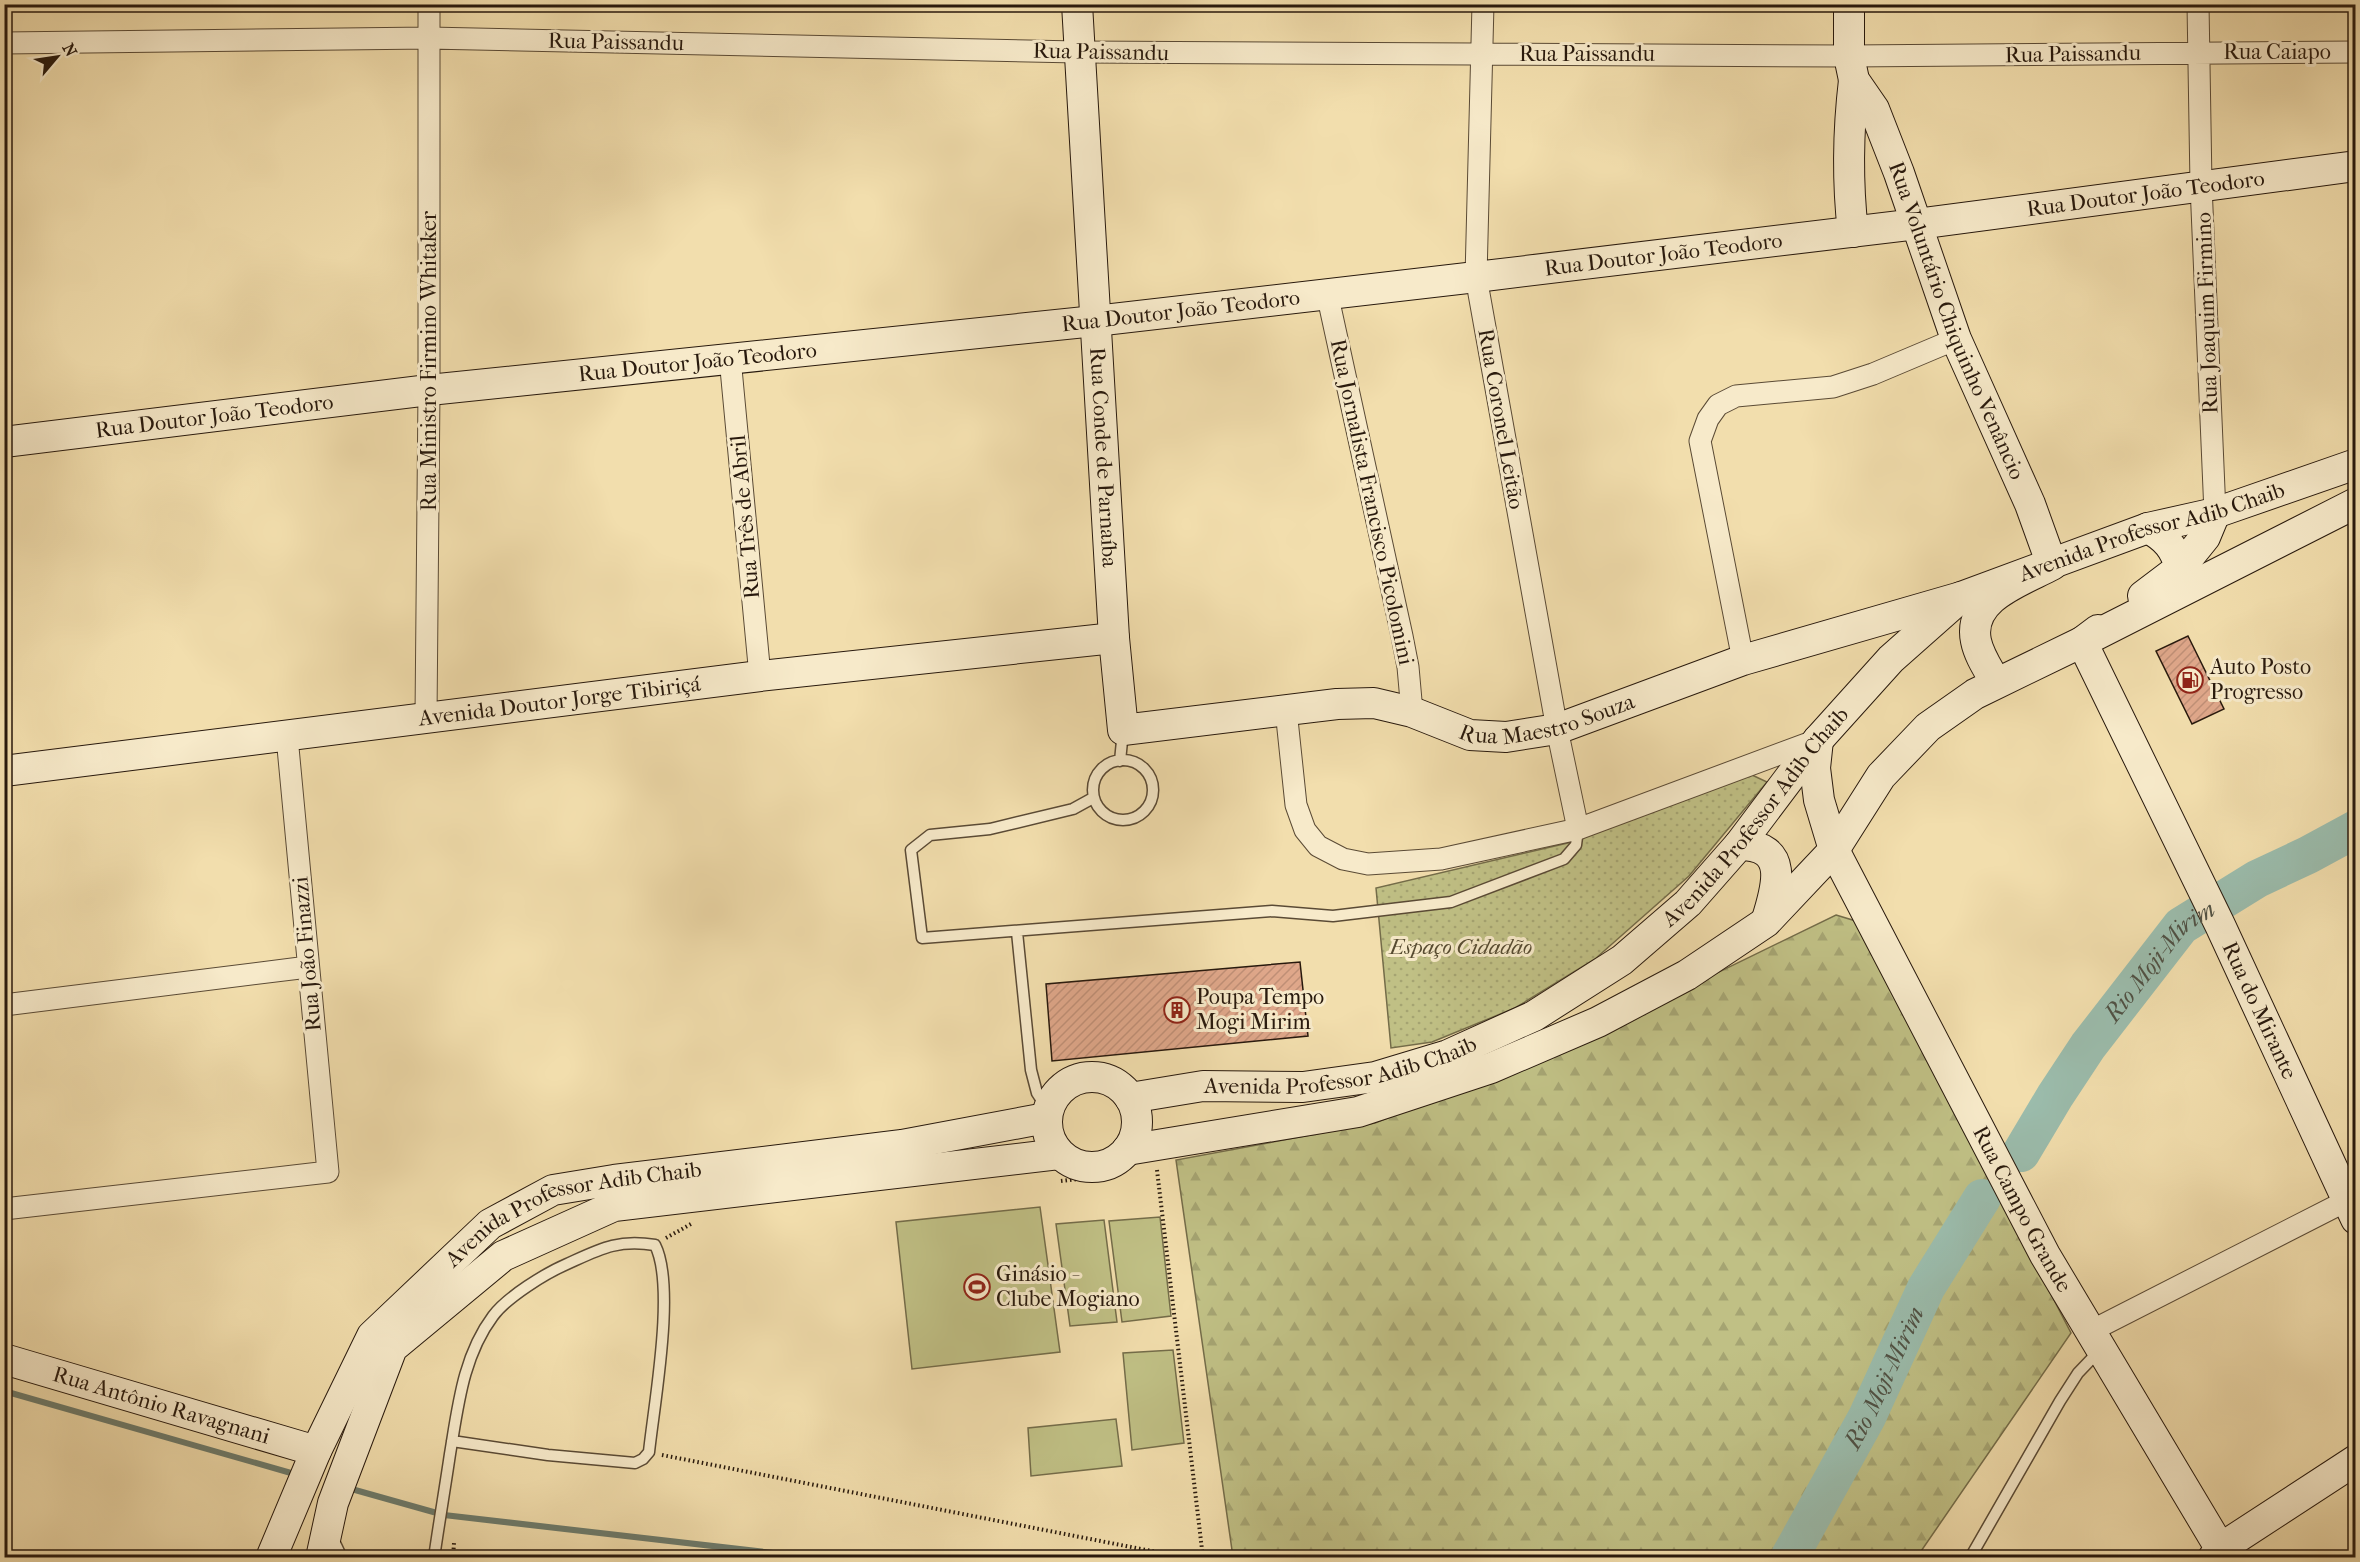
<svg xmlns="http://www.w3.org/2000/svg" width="2360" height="1562" font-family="'IM FELL French Canon',serif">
	<defs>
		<pattern id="forest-firs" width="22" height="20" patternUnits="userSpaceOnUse" patternTransform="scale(1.5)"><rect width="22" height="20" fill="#c0c085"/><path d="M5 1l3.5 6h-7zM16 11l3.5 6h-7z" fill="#a5a472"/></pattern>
		<pattern id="park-dots" width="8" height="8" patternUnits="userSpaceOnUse" patternTransform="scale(1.5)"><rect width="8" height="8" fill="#c0c085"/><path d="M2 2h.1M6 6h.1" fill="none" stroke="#a5a472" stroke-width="1.8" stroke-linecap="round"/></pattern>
		<pattern id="building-hatch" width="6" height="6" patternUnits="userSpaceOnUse" patternTransform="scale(1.5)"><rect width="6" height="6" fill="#dfa78a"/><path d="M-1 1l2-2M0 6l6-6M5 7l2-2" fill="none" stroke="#bf8f76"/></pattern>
	</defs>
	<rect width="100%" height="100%" fill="#f2dead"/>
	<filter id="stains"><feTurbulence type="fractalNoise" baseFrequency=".00333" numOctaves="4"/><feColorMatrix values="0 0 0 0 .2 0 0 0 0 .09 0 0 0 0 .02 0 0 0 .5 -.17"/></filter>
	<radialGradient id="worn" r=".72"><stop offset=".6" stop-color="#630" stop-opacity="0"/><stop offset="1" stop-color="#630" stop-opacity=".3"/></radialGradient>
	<path fill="url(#forest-firs)" stroke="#746c49" stroke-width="1.5" d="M1836 915 1859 922 2071 1333 1917 1557H1233L1176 1160 1375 1123 1561 1049Z"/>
	<path fill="url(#park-dots)" stroke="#746c49" stroke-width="1.5" d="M1752 775 1767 782 1689 876 1595 959 1515 1008 1432 1042 1391 1048 1376 888 1572 842Z"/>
	<path fill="#c0c085" stroke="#746c49" stroke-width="1.5" d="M1040 1207 1060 1352 912 1369 896 1222Z
		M1160 1217 1171 1316 1122 1322 1109 1221Z
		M1104 1220 1117 1322 1070 1326 1056 1224Z
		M1173 1350 1184 1443 1132 1450 1123 1353Z
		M1116 1419 1122 1466 1031 1476 1028 1428Z"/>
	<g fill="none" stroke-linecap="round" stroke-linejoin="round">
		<path stroke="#6d7b6c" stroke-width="6" d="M4 1391 298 1475
			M348 1488 444 1515 817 1558"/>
		<g stroke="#9bbcac" stroke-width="38">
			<path id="s1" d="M2021 1153 2055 1096 2088 1046 2181 926 2257 879 2308 855 2356 829"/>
			<path id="s2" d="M1789 1558 1867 1417 1926 1288 1982 1198"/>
		</g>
	</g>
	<path fill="url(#building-hatch)" stroke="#28190d" stroke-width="1.5" d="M2188 636 2224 709 2192 724 2156 651Z
		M1300 962 1308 1036 1052 1061 1046 984Z"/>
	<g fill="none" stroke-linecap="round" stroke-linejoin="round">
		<g stroke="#5a4a35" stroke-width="13">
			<path id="lane" d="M1093 790a30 30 0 1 1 60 0a30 30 0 1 1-60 0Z
				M1120 761 1123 731
				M1093 798 1073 809 990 829 930 835 911 850 922 938 1272 911 1333 916 1451 902 1564 859 1576 845 1578 829
				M1017 932 1031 1070 1037 1093 1048 1110
				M333 1539 342 1558
				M434 1558C439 1523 445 1488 450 1454 458 1406 463 1356 493 1316 507 1297 546 1273 567 1264 600 1249 617 1239 655 1245 676 1286 654 1404 649 1452L643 1459 635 1463 548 1455 452 1441
				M1970 1558 2060 1401 2078 1373 2100 1350"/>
		</g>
		<g stroke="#5a4a35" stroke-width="23">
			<path id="street" d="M1483 4 1476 277 1557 729 1578 829
				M2198 4 2201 185 2215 513
				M4 43 429 38 1078 52 1849 56 2356 52
				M1327 293 1402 636 1408 667 1412 712
				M730 358 760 676
				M1743 660 1700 441 1708 419 1718 405 1736 396 1833 387 1873 374 1956 339
				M1286 710 1296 805 1305 830 1318 846 1343 859 1368 864 1441 859 1578 829 1817 740
				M426 717 429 390V4
				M4 1005 308 967
				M4 1209 328 1172 287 737
				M2091 1331 2346 1201"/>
		</g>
		<g stroke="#28190d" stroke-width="32">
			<g id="secondary">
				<path id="s3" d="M1077 4 1114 638 1123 730 1337 704 1374 703 1412 712 1470 735 1506 737 1557 729 1743 660 1961 597"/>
				<path id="s4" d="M1849 4V56L1854 80 1874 109 1899 173 1956 339 2030 504 2052 565C2022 581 1967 598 1976 641 1979 656 1989 670 1996 683"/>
				<path d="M1853 232C1847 180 1848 131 1854 80"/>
				<path id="s5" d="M4 442 429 390 1095 321 1476 277 1917 224 2356 166"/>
				<path d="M2180 568 2205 537 2215 513"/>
				<path d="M2143 596 2180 568C2175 548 2166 538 2148 528"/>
				<path id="s6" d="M2098 630 2082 642 2220 925 2356 1219"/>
				<path id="s7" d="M1818 740 1815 768 1819 800 1834 850 2045 1255 2226 1558"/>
				<path id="s8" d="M4 771 760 676 1114 638"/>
				<path d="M1739 845C1790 845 1777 887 1767 919"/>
				<circle cx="1092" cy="1122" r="45"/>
				<path id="s9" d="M1130 1098 1203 1086 1303 1087 1375 1077 1448 1055 1534 1016 1622 960 1688 903 1739 845 1818 740 1891 659 1961 597 2148 528 2215 513 2356 464"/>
				<path d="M1127 1150 1358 1112 1491 1068 1598 1022 1687 975 1766 922 1834 850 1881 776 1928 727 1975 694 2082 642 2356 503"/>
				<path id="s10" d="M4 1359 316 1451"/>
				<path id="s11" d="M271 1558 316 1451 372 1336 490 1224 553 1190 614 1180 902 1145 1046 1118"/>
				<path d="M321 1558 333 1503 392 1348 503 1256 614 1206 1059 1154"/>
				<path d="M2213 1558 2221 1548 2356 1460"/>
			</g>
		</g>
		<path stroke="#28190d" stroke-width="4" stroke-dasharray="1.5 3" stroke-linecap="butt" d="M1157 1170 1203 1558
			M1061 1181 1120 1174
			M666 1238 691 1224
			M662 1455 1187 1558
			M453 1558 454 1543"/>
		<use href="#lane" stroke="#f7eaca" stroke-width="10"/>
		<use href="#street" stroke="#f7eaca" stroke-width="21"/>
		<use href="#secondary" stroke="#f7eaca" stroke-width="30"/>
	</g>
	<defs>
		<g id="fuel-ring" transform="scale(1.35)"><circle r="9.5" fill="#f7eaca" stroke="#8f2418" stroke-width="1.5"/><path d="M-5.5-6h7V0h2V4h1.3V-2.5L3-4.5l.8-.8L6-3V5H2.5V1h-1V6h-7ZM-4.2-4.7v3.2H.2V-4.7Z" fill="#8f2418"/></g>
		<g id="building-ring" transform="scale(1.35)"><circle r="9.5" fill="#f7eaca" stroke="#8f2418" stroke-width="1.5"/><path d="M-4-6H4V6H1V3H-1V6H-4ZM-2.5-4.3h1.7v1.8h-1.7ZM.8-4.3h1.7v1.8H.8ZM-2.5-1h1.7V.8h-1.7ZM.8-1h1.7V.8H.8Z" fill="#8f2418"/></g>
		<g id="stadium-ring" transform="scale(1.35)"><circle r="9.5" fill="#f7eaca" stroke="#8f2418" stroke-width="1.5"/><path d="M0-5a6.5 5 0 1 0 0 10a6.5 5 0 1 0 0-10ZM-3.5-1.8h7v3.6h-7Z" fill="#8f2418"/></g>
	</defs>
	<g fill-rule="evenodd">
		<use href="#fuel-ring" x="2190" y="680"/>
		<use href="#building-ring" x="1177" y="1010"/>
		<use href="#stadium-ring" x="977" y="1287"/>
	</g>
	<g text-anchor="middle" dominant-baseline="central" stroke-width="6" stroke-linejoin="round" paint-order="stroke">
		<g font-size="22" fill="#28190d" stroke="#f7eaca">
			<text transform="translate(616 42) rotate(1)">Rua Paissandu</text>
			<text transform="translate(1101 52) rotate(1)">Rua Paissandu</text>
			<text x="2277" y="52">Rua Caiapo</text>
			<text x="1587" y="54">Rua Paissandu</text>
			<text transform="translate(2073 54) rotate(-1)">Rua Paissandu</text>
			<text stroke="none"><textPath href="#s5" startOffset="2156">Rua Doutor João Teodoro</textPath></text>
			<text stroke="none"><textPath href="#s5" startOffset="1670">Rua Doutor João Teodoro</textPath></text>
			<text stroke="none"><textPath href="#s5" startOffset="1184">Rua Doutor João Teodoro</textPath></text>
			<text transform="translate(2207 313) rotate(-92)">Rua Joaquim Firmino</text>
			<text stroke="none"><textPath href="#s4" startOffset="339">Rua Voluntário Chiquinho Venâncio</textPath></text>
			<text transform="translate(429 361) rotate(-90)">Rua Ministro Firmino Whitaker</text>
			<text stroke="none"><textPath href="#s5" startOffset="698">Rua Doutor João Teodoro</textPath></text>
			<text stroke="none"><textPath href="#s5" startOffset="212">Rua Doutor João Teodoro</textPath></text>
			<text transform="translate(1501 419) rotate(80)">Rua Coronel Leitão</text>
			<text stroke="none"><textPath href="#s3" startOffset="454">Rua Conde de Parnaíba</textPath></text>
			<text transform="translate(1372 502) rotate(78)">Rua Jornalista Francisco Picolomini</text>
			<text transform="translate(745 517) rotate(-95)">Rua Três de Abril</text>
			<text stroke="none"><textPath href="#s9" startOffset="1222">Avenida Professor Adib Chaib</textPath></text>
			<text stroke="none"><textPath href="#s8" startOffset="560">Avenida Doutor Jorge Tibiriçá</textPath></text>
			<text stroke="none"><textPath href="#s3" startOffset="1161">Rua Maestro Souza</textPath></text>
			<text stroke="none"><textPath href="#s9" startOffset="718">Avenida Professor Adib Chaib</textPath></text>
			<text transform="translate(307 954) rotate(-95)">Rua João Finazzi</text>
			<text stroke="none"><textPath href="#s6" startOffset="429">Rua do Mirante</textPath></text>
			<text stroke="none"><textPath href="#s9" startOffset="214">Avenida Professor Adib Chaib</textPath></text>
			<text stroke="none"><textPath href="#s7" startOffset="518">Rua Campo Grande</textPath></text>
			<text stroke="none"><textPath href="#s11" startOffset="489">Avenida Professor Adib Chaib</textPath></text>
			<text stroke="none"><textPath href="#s10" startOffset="164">Rua Antônio Ravagnani</textPath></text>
		</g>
		<g font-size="22" fill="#28190d" stroke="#f7eaca" text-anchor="start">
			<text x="2210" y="667">Auto Posto<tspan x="2210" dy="25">Progresso</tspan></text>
			<text x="1196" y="997">Poupa Tempo<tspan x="1196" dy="25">Mogi Mirim</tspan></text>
			<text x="996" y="1274">Ginásio -<tspan x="996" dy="25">Clube Mogiano</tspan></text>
		</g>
		<g font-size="22" font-style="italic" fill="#564b31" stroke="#f7eaca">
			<text x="1461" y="947">Espaço Cidadão</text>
		</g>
		<g font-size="24" font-style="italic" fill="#505245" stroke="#f7eaca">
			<text stroke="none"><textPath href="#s1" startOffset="238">Rio Moji-Mirim</textPath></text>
			<text stroke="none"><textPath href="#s2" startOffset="204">Rio Moji-Mirim</textPath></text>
		</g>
	</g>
	<rect width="2360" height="1562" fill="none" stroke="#f2dead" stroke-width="24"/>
	<rect x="6" y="6" width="2348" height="1550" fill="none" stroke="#28190d" stroke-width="3"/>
	<rect x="12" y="12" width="2336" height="1538" fill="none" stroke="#28190d" stroke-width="1.5"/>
	<g transform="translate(57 57) rotate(61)" stroke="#f7eaca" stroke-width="4.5" paint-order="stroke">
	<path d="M0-4.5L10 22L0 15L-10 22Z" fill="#28190d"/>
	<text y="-9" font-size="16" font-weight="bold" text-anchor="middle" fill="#28190d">N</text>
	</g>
	<rect width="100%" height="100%" filter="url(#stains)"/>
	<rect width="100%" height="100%" fill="url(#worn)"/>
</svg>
